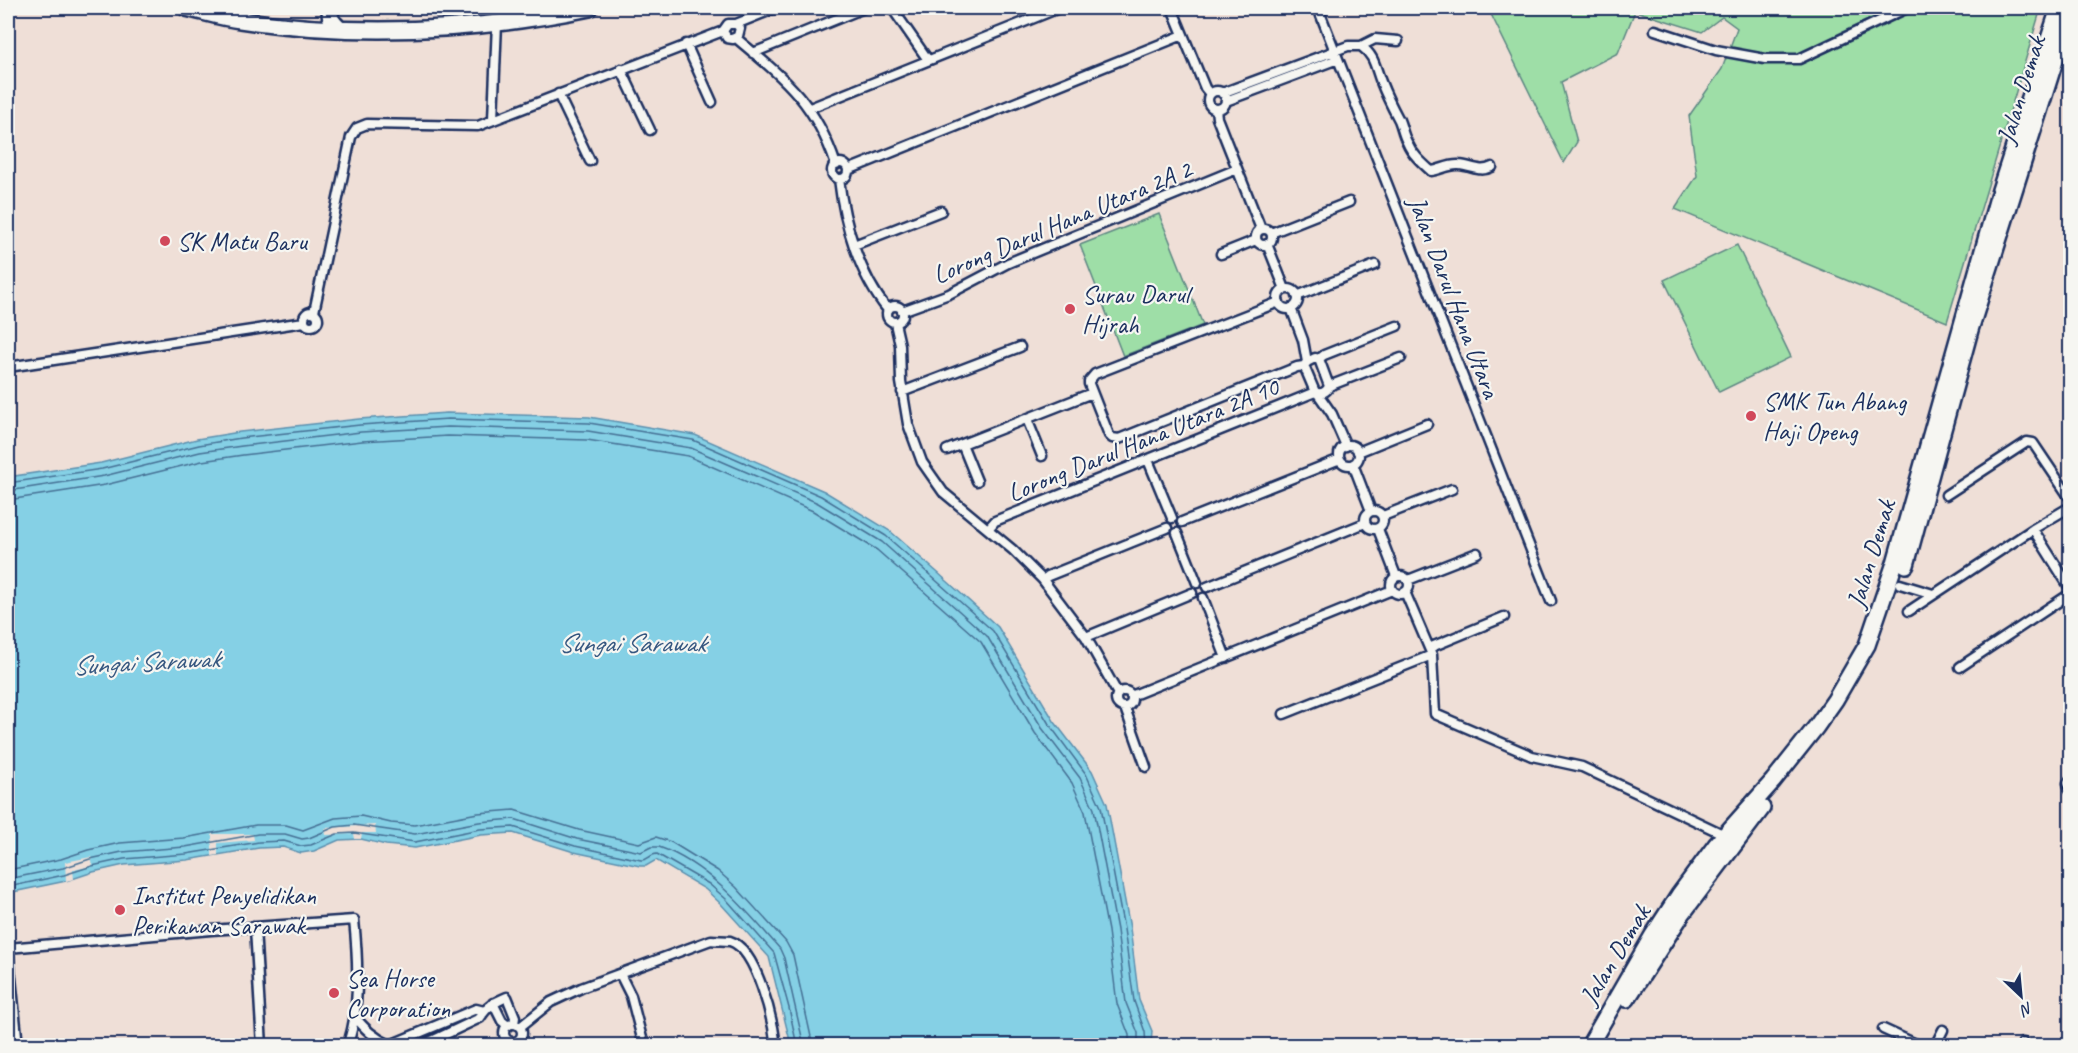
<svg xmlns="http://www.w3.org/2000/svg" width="2078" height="1053" font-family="Caveat,sans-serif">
	<rect width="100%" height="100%" fill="#efdfd7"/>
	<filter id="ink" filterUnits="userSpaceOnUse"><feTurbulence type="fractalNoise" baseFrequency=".0167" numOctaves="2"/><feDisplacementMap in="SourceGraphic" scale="12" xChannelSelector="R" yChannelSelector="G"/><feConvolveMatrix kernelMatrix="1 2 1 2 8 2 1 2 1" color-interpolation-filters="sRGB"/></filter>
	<g filter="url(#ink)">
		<path fill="#9edea7" stroke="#5c8682" stroke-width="1.5" d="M1488 8H2041L1947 322 1675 209 1697 176 1689 116 1722 69 1737 28 1722 17 1702 32 1635 11 1618 53 1561 82 1577 142 1564 163Z
			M1159 214 1203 325 1123 356 1080 245Z
			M1737 245 1791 357 1719 392 1664 280Z"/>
		<path fill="#85d0e5" stroke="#5b90af" stroke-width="1.5" d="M447 413 589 417 695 435 824 491 890 531 937 572 998 627 1054 721 1092 771 1107 804 1130 928 1139 1000 1152 1031 1151 1045H791L769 957 721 904 705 889 656 860 646 866H640L574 852 513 833 481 835 415 848 386 845 361 839 339 840 314 851 301 853 283 847 259 848 187 860 124 865 93 872 66 881 8 893V477L101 463 197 439 240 432 359 419Z"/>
		<path fill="#efdfd7" d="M375 825 376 833H362L361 839H355L354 834 326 835 325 828Z
			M212 834H253L254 840 218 843V855L212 856Z
			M91 857 93 866 73 870 74 879 66 881 65 862Z"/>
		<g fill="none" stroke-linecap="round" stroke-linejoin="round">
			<path stroke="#456f94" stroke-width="1.5" d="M8 483 102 469 199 445 241 438 360 425 448 419 589 423 693 440 821 496 886 536 993 631 1049 724 1086 774 1101 807 1124 929 1134 1001 1145 1032 1146 1046
				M8 491 104 476 200 452 242 446 361 432 448 427 588 431 691 448 818 503 882 542 987 636 1042 728 1080 778 1094 809 1117 930 1126 1003 1138 1033V1046
				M8 500 105 485 202 461 243 455 362 441 448 436 587 440 688 456 813 511 877 550 981 642 1035 733 1072 783 1085 812 1108 931 1117 1004 1129 1035V1046
				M8 870 61 859 88 850 120 843 184 838 256 825H286L303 830 335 818 361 816 391 823 415 825 478 813 514 810 579 830 639 843 656 837 671 842 718 871 736 887 786 942 793 955 813 1046
				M8 879 63 868 90 859 122 852 185 847 258 834H285L302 839 309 838 335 827 354 825 415 834 479 822 514 819 577 839 641 852 651 847H659C708 864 747 911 780 949L784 958 804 1046
				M8 887 64 875 92 866 124 859 186 854 259 842 284 841 301 846 311 845 337 834 354 833 415 842 480 829 513 827 575 846 641 860C648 861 650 854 657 854L709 884 726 899 774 953 789 1008 797 1046"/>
			<g stroke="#1b2f5e" stroke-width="13">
				<path id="street" d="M892 8 928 60
					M1172 8 1205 88 1210 94
					M1318 8 1551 601
					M736 24 740 28 738 36 733 39 727 38 723 31 728 24H736L776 8
					M1655 30 1716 50 1765 59H1799L1907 8
					M736 38C785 79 815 102 836 165
					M686 44 712 102
					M1361 46C1375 56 1375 67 1381 82 1386 95 1392 107 1399 120 1402 127 1403 135 1407 142 1412 154 1421 162 1431 171 1441 170 1449 164 1459 165 1472 166 1480 173 1492 167
					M753 53 864 8
					M621 69 650 130
					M1208 100a9 9 0 1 1 18 0a9 9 0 1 1-18 0Z
					M1222 93 1348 46H1361L1375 39 1398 41
					M558 94 590 161
					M1226 101 1338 59
					M810 108 1059 8
					M1216 109 1217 118 1261 229
					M493 119 497 23
					M832 171a8 8 0 1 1 16 0a8 8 0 1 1-16 0Z
					M848 170 1183 35
					M839 179C844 223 859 275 888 310
					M1256 237a8 8 0 1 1 16 0a8 8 0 1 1-16 0Z
					M1271 233 1349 202
					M1267 244 1285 289
					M854 245 941 211
					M1221 254 1256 240
					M1278 299a10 10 0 1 1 20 0a10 10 0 1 1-20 0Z
					M1297 296 1375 265
					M1279 302 1095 374 1089 381V384L1109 435 1112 438 1119 439 1297 367 1304 366
					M887 314a8 8 0 1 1 16 0a8 8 0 1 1-16 0Z
					M1291 308 1303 340 1307 362
					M902 311 949 294 1008 263 1237 169
					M304 319a7 7 0 1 1 14 0a7 7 0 1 1-14 0Z
					M314 312 351 137 357 128 367 124 478 126 723 31
					M895 323 900 345 901 382 908 424 922 462 943 492 1013 550 1043 580 1086 637 1118 694
					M1315 358 1319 359 1329 386C1327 392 1321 395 1315 392L1304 366 1307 362Z
					M1319 359 1324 355 1397 326
					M8 367 304 322
					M1329 386 1401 358
					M902 392 1020 347
					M1318 394 1332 414 1346 446
					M1027 419 1042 456
					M962 444 977 481
					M1339 455a10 10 0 1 1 20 0a10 10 0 1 1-20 0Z
					M947 450 1092 393
					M1358 452 1427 424
					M1148 460 1172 518
					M1353 464 1371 511
					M1946 495 2027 442 2033 443 2070 498
					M1365 520a9 9 0 1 1 18 0a9 9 0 1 1-18 0Z
					M1383 516 1452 489
					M1182 522 1340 459
					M988 529 995 521 1315 392
					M1378 529 1396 576
					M2033 529 2070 588
					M1177 533 1197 583
					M1391 585a9 9 0 1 1 18 0a9 9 0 1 1-18 0Z
					M1043 580 1048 576 1167 528
					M1408 580 1477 553
					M1900 584 1933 594
					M1207 587 1365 523
					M1405 592 1432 655 1435 714 1532 756 1582 767 1725 835
					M1203 598 1226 658
					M1909 611 2033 529 2070 507
					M1086 637 1192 593
					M1429 648 1504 617
					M1960 667 2070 594
					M1116 699a8 8 0 1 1 16 0a8 8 0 1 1-16 0Z
					M1131 696 1392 590
					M1125 708 1146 767
					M1284 714 1432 655
					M2070 780 2068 783 2070 790
					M255 928 262 1046
					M8 948 211 930 354 920C358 958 361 1010 347 1046
					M8 948 18 1046
					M620 974 631 996 644 1046
					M493 1003 502 1021 508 1026
					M354 1016C365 1029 374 1038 390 1045L476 1009 484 1011
					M504 1033a9 9 0 1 1 18 0a9 9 0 1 1-18 0Z
					M520 1027 551 1002 581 988 711 940C717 941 724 940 730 941 757 949 773 1021 776 1046
					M1883 1029 1920 1046
					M2023 1043 2024 1046
					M421 1046 480 1018C487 1006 495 1002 507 997L515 1017 514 1024
					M1935 1046 1943 1030"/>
			</g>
			<g stroke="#1b2f5e" stroke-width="20">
				<path id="highway" d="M186 8C204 12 222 18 240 20 357 37 474 32 590 8
					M332 8C327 17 333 23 340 29
					M1906 565 1970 330 2070 13
					M1627 999 1682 914 1762 808
					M1589 1046 1653 935 1679 895 1716 845 1773 781 1816 727 1835 700 1867 645 1895 563 2000 190 2059 8"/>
			</g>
			<use href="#street" stroke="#f6f6f2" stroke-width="8"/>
			<use href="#highway" stroke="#f6f6f2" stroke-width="15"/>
		</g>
	</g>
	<g fill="#d1495b" stroke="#f6f6f2" stroke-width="2">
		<circle cx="165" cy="241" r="6"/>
		<circle cx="1070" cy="309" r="6"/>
		<circle cx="1751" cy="416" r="6"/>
		<circle cx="120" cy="910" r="6"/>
		<circle cx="334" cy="993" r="6"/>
	</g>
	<g text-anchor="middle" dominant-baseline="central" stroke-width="4.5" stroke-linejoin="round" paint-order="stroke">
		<g font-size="26" fill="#1b2f5e" stroke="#f6f6f2">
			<text transform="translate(2021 90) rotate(-73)">Jalan Demak</text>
			<text transform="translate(1062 222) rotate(-23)">Lorong Darul Hana Utara 2A 2</text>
			<text transform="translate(1454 297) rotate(69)">Jalan Darul Hana Utara</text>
			<text transform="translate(1143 440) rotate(-22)">Lorong Darul Hana Utara 2A 10</text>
			<text transform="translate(1871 554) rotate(-73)">Jalan Demak</text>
			<text transform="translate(1615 955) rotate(-59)">Jalan Demak</text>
		</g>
		<g font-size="26" fill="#1b2f5e" stroke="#f6f6f2" text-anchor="start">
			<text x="177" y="241">SK Matu Baru</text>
			<text x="1082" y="294">Surau Darul<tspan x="1082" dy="30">Hijrah</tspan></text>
			<text x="1763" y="401">SMK Tun Abang<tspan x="1763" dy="30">Haji Openg</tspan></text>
			<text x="132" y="895">Institut Penyelidikan<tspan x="132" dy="30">Perikanan Sarawak</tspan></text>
			<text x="346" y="978">Sea Horse<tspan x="346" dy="30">Corporation</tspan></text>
		</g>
		<g font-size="27" font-style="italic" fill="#365780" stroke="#f6f6f2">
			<text x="632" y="643">Sungai Sarawak</text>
			<text transform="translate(146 662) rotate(-3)">Sungai Sarawak</text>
		</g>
	</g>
	<rect width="2078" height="1053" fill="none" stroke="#f6f6f2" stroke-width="30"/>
	<rect x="15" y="15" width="2048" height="1023" fill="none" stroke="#1b2f5e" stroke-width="2" filter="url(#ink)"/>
	<g transform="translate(2021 996) rotate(154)" stroke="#f6f6f2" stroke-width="4.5" paint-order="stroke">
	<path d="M0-4.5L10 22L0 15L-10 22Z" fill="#1b2f5e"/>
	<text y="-9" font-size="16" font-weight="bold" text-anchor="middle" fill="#1b2f5e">N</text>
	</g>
</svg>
